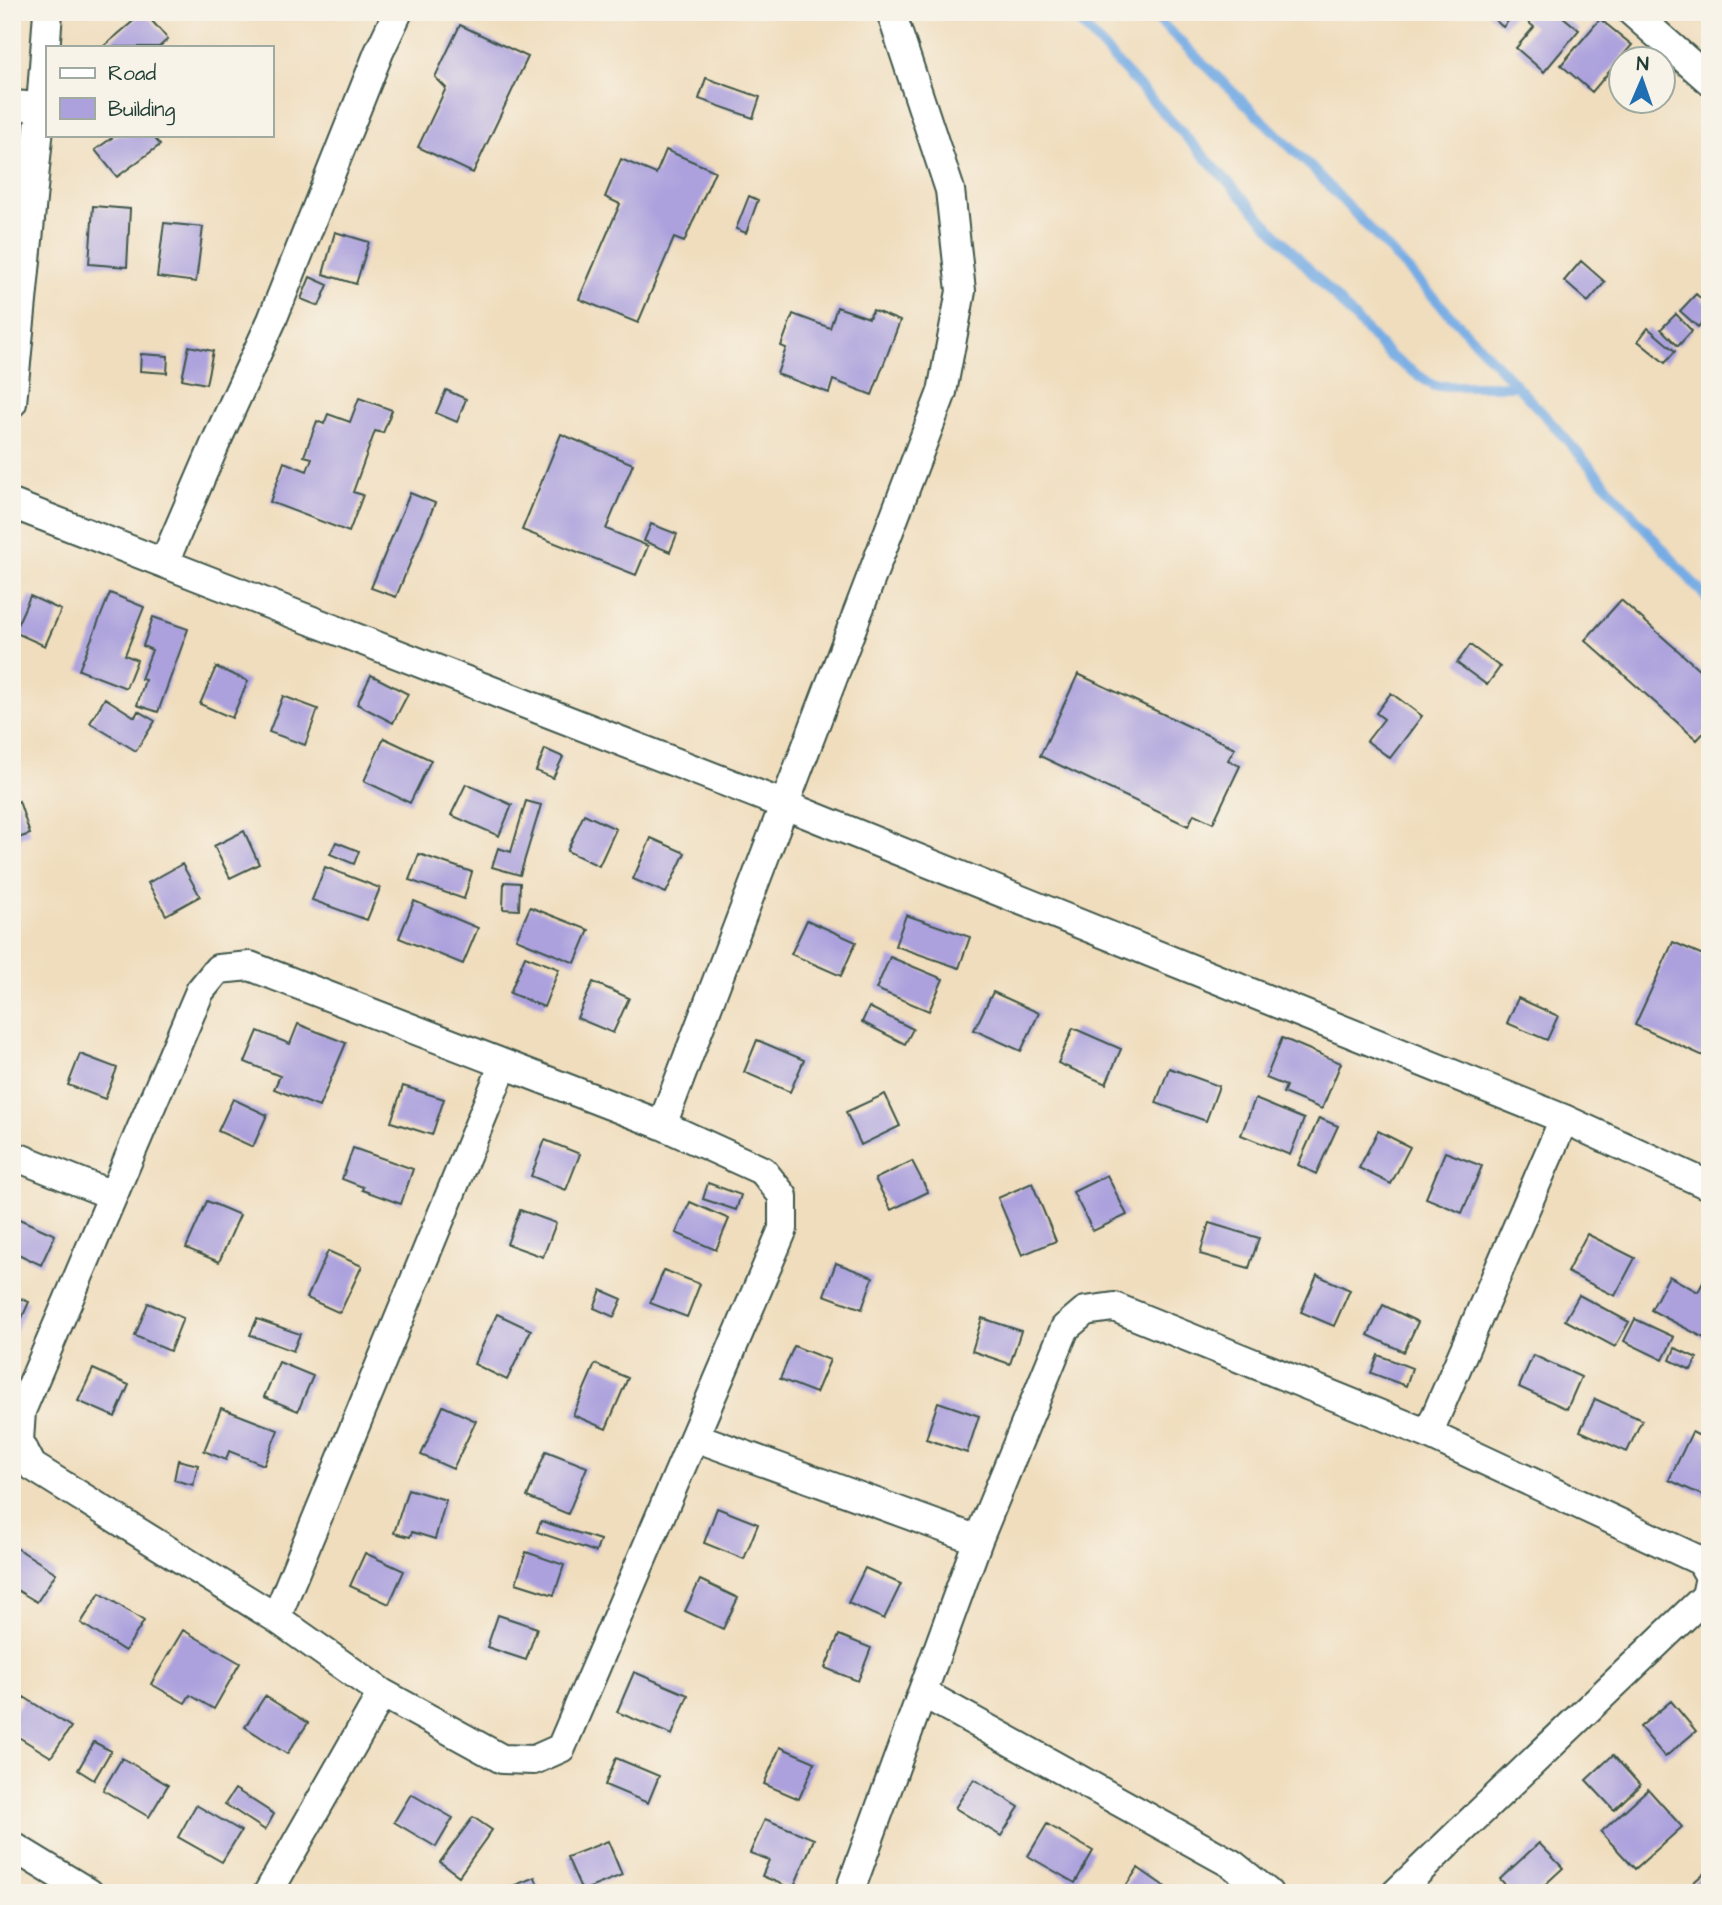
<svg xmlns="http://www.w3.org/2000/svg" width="1722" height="1905" font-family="'Architects Daughter',sans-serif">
	<rect width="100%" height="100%" fill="#f7f3e8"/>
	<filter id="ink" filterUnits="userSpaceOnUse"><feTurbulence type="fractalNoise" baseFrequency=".0143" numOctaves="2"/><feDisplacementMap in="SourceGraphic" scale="14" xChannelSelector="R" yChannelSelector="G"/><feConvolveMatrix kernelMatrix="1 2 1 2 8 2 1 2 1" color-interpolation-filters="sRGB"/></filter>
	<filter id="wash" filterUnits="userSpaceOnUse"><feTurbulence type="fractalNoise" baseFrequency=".00686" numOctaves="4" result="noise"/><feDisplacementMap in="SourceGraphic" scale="28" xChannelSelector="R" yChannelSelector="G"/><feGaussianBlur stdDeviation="1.57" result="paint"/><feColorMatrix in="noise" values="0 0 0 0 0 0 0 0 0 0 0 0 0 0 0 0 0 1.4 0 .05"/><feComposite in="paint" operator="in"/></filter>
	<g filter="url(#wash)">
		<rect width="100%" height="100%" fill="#f0ddbd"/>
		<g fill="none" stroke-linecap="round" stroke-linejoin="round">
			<path stroke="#76ace4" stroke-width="10" d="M1070 12 1390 356 1434 386H1517
				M1150 12 1313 169 1548 419 1710 602"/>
		</g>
		<g id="blocks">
			<path fill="#aca1dd" d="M144 12 168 39 159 47H106L104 46Z
				M1490 12H1516L1503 27 1488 14Z
				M1516 12H1557L1579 30 1544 72 1516 48 1534 27Z
				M1600 19 1632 45 1592 92 1561 65Z
				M460 25 528 57 473 173 418 147 446 88 435 77Z
				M706 78 760 97 753 118 699 99Z
				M116 135H152L160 145 117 177 95 150Z
				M666 150 715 171 684 242 674 238 638 323 579 299 620 204 605 197 621 159 656 174Z
				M749 196 758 200 746 233 736 229Z
				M93 206 130 209 127 267 89 264Z
				M164 223 203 227 196 282 157 277Z
				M335 232 369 242 356 284 323 274Z
				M1581 261 1605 282 1588 302 1564 281Z
				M310 277 328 285 319 306 301 299Z
				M1696 294 1710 307V314L1698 327 1680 311Z
				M837 307 869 318 873 310 900 321 872 395 833 380 829 393 777 374 786 348 781 346 793 314 830 328Z
				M1676 314 1692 331 1678 346 1661 329Z
				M1648 328 1675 351 1665 363 1638 341Z
				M189 346 213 351 206 384 182 379Z
				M141 354 168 356 167 373 140 371Z
				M446 390 466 399 457 422 436 413Z
				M359 398 392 410 383 433 375 431 353 492 363 495 349 532 270 502 284 462 307 471 312 458 304 456 317 421 324 424 328 414 350 422Z
				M561 434 633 464 606 529 648 546 636 575 522 530Z
				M410 493 435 503 396 597 371 588Z
				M651 524 677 534 670 552 644 541Z
				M110 593 144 607 125 655 137 660 126 688 79 670Z
				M30 596 61 610 45 646 14 632Z
				M1621 600 1710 679V726L1697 740 1585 640Z
				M153 617 188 629 158 712 137 705 145 680 141 679 152 650 143 646Z
				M1470 645 1500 667 1487 685 1457 663Z
				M216 667 248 681 232 718 200 704Z
				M1078 674 1235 748 1228 760 1240 766 1213 823 1194 814 1188 826 1040 756Z
				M371 675 408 694 393 723 357 704Z
				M1391 693 1422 716 1390 758 1367 741 1384 719 1376 713Z
				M283 696 318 709 305 745 269 732Z
				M105 698 135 717 138 711 155 721 136 751 90 723Z
				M384 738 431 760 410 803 364 781Z
				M545 749 563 757 553 778 536 771Z
				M466 784 512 805 499 836 451 815Z
				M19 801 30 834 12 840V803Z
				M526 801 541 805 520 875 492 867 498 848 511 852Z
				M584 814 616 829 599 866 567 851Z
				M244 831 259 864 230 878 214 846Z
				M651 838 685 853 666 893 633 879Z
				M336 842 359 851 354 864 330 854Z
				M419 854 472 872 464 899 409 880Z
				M182 864 200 896 166 915 148 883Z
				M325 867 380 888 367 920 312 900Z
				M504 882 520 883 519 910 503 909Z
				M414 901 478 928 463 964 399 938Z
				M530 907 589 930 575 963 516 939Z
				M906 915 970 937 959 968 895 946Z
				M807 920 856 942 841 976 791 954Z
				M1673 942 1710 958V1059L1635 1025Z
				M525 956 559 969 544 1007 510 993Z
				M890 957 943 979 929 1011 876 989Z
				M593 982 629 998 613 1033 577 1018Z
				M993 992 1039 1013 1021 1051 974 1030Z
				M1518 998 1558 1016 1547 1040 1507 1023Z
				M869 1007 913 1029 905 1044 862 1022Z
				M298 1024 346 1043 319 1107 274 1089 280 1076 245 1062 258 1031 290 1044Z
				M1073 1028 1121 1049 1106 1084 1058 1063Z
				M1282 1038 1341 1063 1322 1109 1283 1093 1286 1086 1266 1078Z
				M757 1040 804 1060 790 1092 744 1072Z
				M80 1054 117 1068 105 1099 68 1085Z
				M1169 1068 1219 1086 1206 1121 1156 1103Z
				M403 1086 444 1099 432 1135 391 1122Z
				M885 1094 900 1126 861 1145 846 1112Z
				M233 1099 267 1115 253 1147 218 1131Z
				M1255 1099 1304 1119 1290 1155 1241 1135Z
				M1319 1118 1338 1126 1316 1174 1298 1165Z
				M1378 1131 1410 1147 1391 1184 1359 1168Z
				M545 1140 580 1154 566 1190 531 1176Z
				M353 1148 413 1169 401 1204 362 1190 363 1187 342 1179Z
				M1445 1152 1482 1166 1462 1213 1426 1198Z
				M912 1161 928 1192 891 1210 875 1179Z
				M1107 1175 1127 1215 1093 1231 1073 1192Z
				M708 1183 741 1195 736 1210 703 1199Z
				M1032 1183 1056 1241 1022 1255 998 1198Z
				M207 1201 240 1215 219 1262 186 1248Z
				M690 1202 729 1219 716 1250 676 1233Z
				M520 1210 556 1223 543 1257 507 1244Z
				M17 1218 55 1235 41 1265 12 1251V1228Z
				M1209 1223 1259 1238 1249 1268 1200 1254Z
				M1587 1234 1635 1258 1615 1296 1567 1272Z
				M328 1251 362 1266 340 1313 307 1298Z
				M836 1263 873 1277 862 1309 824 1295Z
				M1710 1269V1333L1706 1339 1651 1310 1669 1276 1698 1292Z
				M664 1270 700 1284 687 1317 650 1303Z
				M1317 1275 1350 1290 1334 1326 1301 1312Z
				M601 1290 622 1299 614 1317 594 1308Z
				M12 1295 29 1302 15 1334 12 1333Z
				M1579 1295 1629 1322 1615 1347 1565 1320Z
				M148 1303 183 1318 170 1351 135 1336Z
				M1383 1305 1418 1322 1404 1352 1368 1335Z
				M497 1314 531 1330 507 1380 474 1364Z
				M982 1318 1021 1331 1010 1364 972 1351Z
				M257 1319 300 1334 293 1351 250 1335Z
				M1635 1319 1674 1337 1663 1360 1624 1341Z
				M794 1346 830 1360 816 1393 780 1379Z
				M1675 1348 1697 1358 1691 1370 1670 1360Z
				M1378 1355 1412 1368 1406 1386 1371 1373Z
				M1533 1355 1581 1377 1567 1409 1519 1387Z
				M279 1362 313 1376 298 1411 264 1397Z
				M595 1364 628 1378 606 1429 573 1415Z
				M93 1369 129 1385 115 1417 78 1401Z
				M1595 1399 1642 1420 1627 1452 1580 1431Z
				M938 1402 979 1416 967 1453 926 1439Z
				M443 1406 476 1421 453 1469 421 1455Z
				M221 1408 278 1430 264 1465 229 1451 226 1460 204 1451Z
				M1692 1432 1710 1441V1499L1669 1480Z
				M546 1451 587 1467 568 1514 527 1497Z
				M178 1460 198 1465 193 1485 174 1480Z
				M408 1489 446 1500 435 1539 412 1532 410 1537 394 1533Z
				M717 1508 758 1524 744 1559 704 1543Z
				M541 1521 600 1540 596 1552 537 1532Z
				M12 1545 56 1573 37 1602 12 1587Z
				M526 1552 564 1565 554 1595 516 1583Z
				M365 1553 404 1571 389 1604 350 1586Z
				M865 1568 901 1584 884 1619 848 1603Z
				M700 1580 738 1598 723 1629 685 1611Z
				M100 1593 144 1621 125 1651 81 1623Z
				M498 1615 537 1628 526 1660 487 1647Z
				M183 1630 240 1663 214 1709 190 1695 185 1703 151 1684Z
				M839 1635 871 1648 858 1681 825 1668Z
				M634 1672 688 1695 672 1735 617 1712Z
				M265 1696 308 1723 287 1754 245 1727Z
				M24 1697 71 1727 51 1757 12 1733V1716Z
				M1671 1701 1696 1731 1665 1757 1640 1727Z
				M94 1742 111 1751 94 1780 78 1770Z
				M780 1747 815 1762 799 1799 764 1784Z
				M1613 1755 1640 1785 1614 1810 1586 1780Z
				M122 1758 168 1785 149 1817 103 1790Z
				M616 1758 659 1776 648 1803 605 1785Z
				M974 1779 1019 1807 1001 1836 955 1808Z
				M235 1789 274 1814 265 1830 225 1804Z
				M1648 1789 1682 1827 1635 1869 1601 1832Z
				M411 1794 453 1818 436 1847 394 1822Z
				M196 1805 241 1831 222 1862 178 1837Z
				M473 1817 492 1830 459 1876 440 1862Z
				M765 1819 814 1839 793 1889 762 1876 769 1860 750 1853Z
				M1047 1824 1093 1851 1075 1883 1028 1856Z
				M608 1841 622 1875 582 1891 567 1857Z
				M1539 1843 1563 1868 1536 1893H1513L1500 1879Z
				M1138 1868 1174 1893H1121Z
				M1710 1868V1893H1689L1686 1889Z
				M535 1877 541 1893H505L503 1890Z"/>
		</g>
	</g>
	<g filter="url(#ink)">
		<use href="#blocks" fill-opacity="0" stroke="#3e5549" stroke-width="2"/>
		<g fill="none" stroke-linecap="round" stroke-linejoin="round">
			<g stroke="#3e5549" stroke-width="32">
				<path id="street" d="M1632 12 1710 81
					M12 105 41 107
					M12 403 41 107 48 12
					M12 504 785 805 1564 1119 1710 1186
					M164 563 216 442 272 320 379 52 398 12
					M250 966 662 1125 763 1171 783 1196V1229L561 1748 534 1760 502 1759 382 1693 276 1618 32 1466 19 1441 21 1411 200 991 218 969Z
					M662 1125 942 392 961 291 950 190 891 12
					M12 1155 112 1195
					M1428 1434 1564 1119
					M695 1437 978 1540
					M276 1618 503 1066
					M923 1693 1232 1864 1268 1893
					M12 1846 89 1893
					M268 1893 382 1693
					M849 1893 978 1540 1065 1328 1085 1311 1114 1307 1428 1434 1701 1561 1710 1577 1706 1596 1396 1893"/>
			</g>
			<use href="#street" stroke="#fff" stroke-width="28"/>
		</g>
	</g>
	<rect width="1722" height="1905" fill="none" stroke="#f7f3e8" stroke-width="42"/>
	<rect x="46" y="46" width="228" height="91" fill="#f7f3e8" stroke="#a1aaa0" stroke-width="2"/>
	<rect x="60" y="68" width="35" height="10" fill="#ffffff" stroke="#a1aaa0" stroke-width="2"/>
	<text x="108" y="80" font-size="21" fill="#1f3d34">Road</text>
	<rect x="60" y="98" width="35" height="21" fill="#aca1dd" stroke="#a1aaa0" stroke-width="2"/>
	<text x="108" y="116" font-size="21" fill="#1f3d34">Building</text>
	<g transform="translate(1642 80) rotate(2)"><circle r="33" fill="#f7f3e8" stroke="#a1aaa0" stroke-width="2"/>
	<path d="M0-5L12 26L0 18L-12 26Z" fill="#1f6fb2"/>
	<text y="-10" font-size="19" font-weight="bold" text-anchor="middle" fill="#1f3d34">N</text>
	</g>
</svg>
